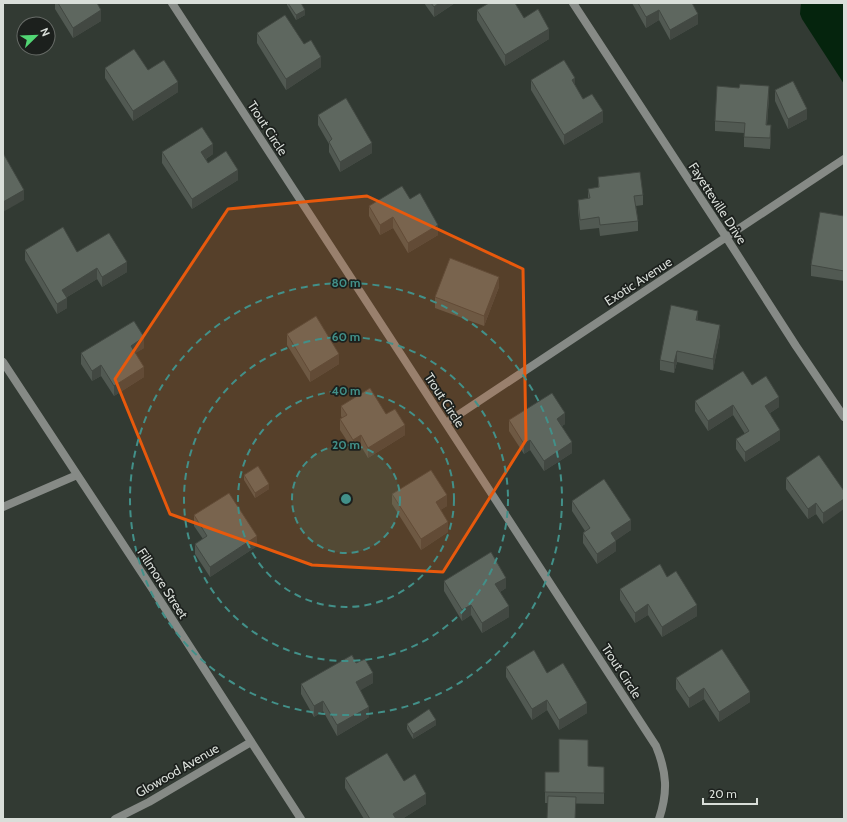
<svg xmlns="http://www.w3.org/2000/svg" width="847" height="822" font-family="Cabin,sans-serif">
	<rect width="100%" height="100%" fill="#323a33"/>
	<path fill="#05240d" d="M801 3H844V84L802 19 800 14Z"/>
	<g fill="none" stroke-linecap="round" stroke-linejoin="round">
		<path stroke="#868a86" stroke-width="8" d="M172 3 656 746C667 773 668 792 659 819
			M573 3 726 237 796 346 844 417
			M3 362 161 602 301 819
			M446 423 844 159
			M3 507 77 475
			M115 819 149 802 251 742"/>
	</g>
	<path fill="#515952" d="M55 3H97L101 21 73 38 55 9Z
		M287 3H301L305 15 296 20 287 5Z
		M424 3H455L434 17Z
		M632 3H692L698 24 670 40 659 20 646 28Z
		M477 10 549 39 505 66 477 20Z
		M257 33 304 44 321 67 286 90 257 43Z
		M105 68 148 70 178 92 133 121 105 78Z
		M531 80 575 85 583 99 603 122 564 145 531 90Z
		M775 90 807 119 788 129 775 101Z
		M769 97 767 125 771 136 770 149 744 147V133L715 131V121Z
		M318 115 372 153 340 172 329 152V144L318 125Z
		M162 152 213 154 206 159 208 163 238 180 192 209 162 163Z
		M598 177 643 195V205L636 206 638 221V231L600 236 599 228 580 230 578 210V200L588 198V189L598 187Z
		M410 199 438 235 408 253 393 228 380 235 369 216V206Z
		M844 216V281L811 276V265Z
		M25 250 77 252 127 272 102 287 97 279 67 297V308L57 314 25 260Z
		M499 287 484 326 435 308V297Z
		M698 320 720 335 713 370 677 362 674 373 660 370V360Z
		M287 334 339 364 310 382 287 345Z
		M144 348 135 353 144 377 114 396 101 376 92 381 81 364V353Z
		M752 385 779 407 770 413 780 440 745 462 736 449V439L745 434 733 415 708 431 695 411V401Z
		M341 406 386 414 405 435 368 458 361 446 353 450 340 430V419L342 418 341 416Z
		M509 420 565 424 562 426 572 453 544 471 530 450 524 454 509 431Z
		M244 475 269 489 255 498 244 480Z
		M786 478 844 491 823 524 816 514 808 519 786 489Z
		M392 494 447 506 440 510 448 532 421 550 392 504Z
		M572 501 631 530 616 540V551L597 564 583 543V533L585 531 572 511Z
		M194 515 257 546 210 577 195 554V544L203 539 194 526Z
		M667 577 697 616 662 637 648 615 635 623 620 600V589Z
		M444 581 506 588 500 592 509 617 482 633 471 615 462 621 444 591Z
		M356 663 373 683 360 690 369 717 337 736 323 711 314 717 301 694V684Z
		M506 667 547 673 587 713 559 730 547 710 532 720 506 677Z
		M676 678 750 702 719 722 704 699 689 708 676 689Z
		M407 724 436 725 413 739 407 729Z
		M588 766 604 767V804L545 803V772H559Z
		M345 778 404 781 426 804 402 819H364L345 788Z"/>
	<path fill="#424842" d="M439 3H455L434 17V7Z
		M101 10V21L73 38V28Z
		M305 10V15L296 20V15Z
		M659 10V20L646 28V17Z
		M698 14V24L670 40V30Z
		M549 29V39L505 66V55Z
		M321 57V67L286 90V79Z
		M575 78V88L572 80Z
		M178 82V92L133 121V111Z
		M769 86V97L766 135V125Z
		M807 109V119L788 129V119Z
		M603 111V122L564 145V135Z
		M771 125V136L770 149V138Z
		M372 143V153L340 172V162Z
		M213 144V154L201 162V152Z
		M238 170V180L192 209V199Z
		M24 190V200L3 212V202Z
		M393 217V228L380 235V225Z
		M438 225V235L408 253V243Z
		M127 262V272L102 287V277Z
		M97 268V279L62 300V290Z
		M499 277V287L484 326V316Z
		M67 298V308L57 314V304Z
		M698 311V321L696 320Z
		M720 325V335L713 370V359Z
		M144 337V348L131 356V346Z
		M677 351V362L674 373V363Z
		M339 354V364L310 382V372Z
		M101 365V376L92 381V371Z
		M144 367V377L114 396V386Z
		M779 397V407L765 416V406Z
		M733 405V415L708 431V421Z
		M565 413V424L557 429V419Z
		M405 425V435L368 458V448Z
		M780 430V440L745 462V452Z
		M361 435V446L353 450V440Z
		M530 440V450L524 454V444Z
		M572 442V453L544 471V461Z
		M269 484V489L255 498V493Z
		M447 495V506L436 513V502Z
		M844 499V509L823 524V513Z
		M816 503V514L808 519V509Z
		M631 520V530L611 544V533Z
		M448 522V532L421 550V539Z
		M257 536V546L210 577V567Z
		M616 541V551L597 564V554Z
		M506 578V588L495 595V584Z
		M648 604V615L635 623V613Z
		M471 605V615L462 621V610Z
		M697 605V616L662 637V627Z
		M509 606V617L482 633V623Z
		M373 673V683L356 693V682Z
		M704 688V699L689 708V698Z
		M750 692V702L719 722V712Z
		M547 700V710L532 720V709Z
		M323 701V711L314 717V706Z
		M587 703V713L559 730V720Z
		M369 707V717L337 736V725Z
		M436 720V725L413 739V734Z
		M426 794V804L402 819H393V814Z"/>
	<path fill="#5e675f" stroke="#424842" d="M58 3H97L101 10 73 28Z
		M288 3H301L305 10 296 15Z
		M431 3H439L434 7Z
		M489 3H515L524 18 538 9 549 29 505 55 477 10Z
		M638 3H692L698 14 670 30 659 10 646 17Z
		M285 15 304 44 311 40 321 57 286 79 257 33Z
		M134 49 148 70 164 60 178 82 133 111 105 68Z
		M564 60 575 78 572 80 583 99 592 94 603 111 564 135 531 80Z
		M793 81 807 109 788 119 775 90Z
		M740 84 769 86 766 125H771L770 138 744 137 745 123 715 121 717 86 739 88Z
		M346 98 372 143 340 162 329 142 332 139 318 115Z
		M202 127 213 144 201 152 208 163 226 151 238 170 192 199 162 152Z
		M3 153 24 190 3 202Z
		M640 172 643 195 634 196 638 221 600 225 599 217 580 220 578 200 590 198 588 189 599 187 598 177Z
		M402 186 410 199 420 193 438 225 408 243 393 217 380 225 369 206Z
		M820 212 844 216V271L811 265Z
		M63 227 77 252 109 233 127 262 102 277 97 268 62 290 67 298 57 304 25 250Z
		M450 258 499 277 484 316 435 297Z
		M671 305 698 311 696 320 720 325 713 359 677 351 674 363 660 360Z
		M316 316 339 354 310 372 287 334Z
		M134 321 144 337 131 346 144 367 114 386 101 365 92 371 81 353Z
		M743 371 752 385 766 376 779 397 765 406 780 430 745 452 736 439 749 431 733 405 708 421 695 401Z
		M370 388 386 414 395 409 405 425 368 448 361 435 353 440 340 419 347 415 341 406Z
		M552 393 565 413 557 419 572 442 544 461 530 440 524 444 509 420Z
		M819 455 844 491V499L823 513 816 503 808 509 786 478Z
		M258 466 269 484 255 493 244 475Z
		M431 470 447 495 436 502 448 522 421 539 392 494Z
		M604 479 631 520 611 533 616 541 597 554 583 533 590 528 572 501Z
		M229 493 257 536 210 567 195 544 207 536 194 515Z
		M491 552 506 578 495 584 509 606 482 623 471 605 462 610 444 581Z
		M660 564 667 577 676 571 697 605 662 627 648 604 635 613 620 589Z
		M722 649 750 692 719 712 704 688 689 698 676 678Z
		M534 650 547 673 563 663 587 703 559 720 547 700 532 709 506 667Z
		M352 655 356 663 365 659 373 673 356 682 369 707 337 725 323 701 314 706 301 684Z
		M429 709 436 720 413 734 407 724Z
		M559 739 588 740V766L604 767V793L545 792V772H559Z
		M387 753 404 781 415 774 426 794 393 814 396 819H370L345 778Z
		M548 796 576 797 575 819H547Z"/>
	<path fill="#e8590c" fill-opacity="0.2" stroke="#e8590c" stroke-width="3" stroke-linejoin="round" d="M367 196 523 269 526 440 443 572 312 565 170 514 115 379 228 209Z"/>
	<circle cx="346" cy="499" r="54" fill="#429089" fill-opacity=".12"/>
	<g fill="none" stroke="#429089" stroke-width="2" stroke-dasharray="7 5">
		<circle cx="346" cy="499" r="54"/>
		<circle cx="346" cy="499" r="108"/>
		<circle cx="346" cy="499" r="162"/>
		<circle cx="346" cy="499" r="216"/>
	</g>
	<g text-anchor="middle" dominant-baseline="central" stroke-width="3.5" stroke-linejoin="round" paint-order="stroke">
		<g font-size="13" fill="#d9ded9" stroke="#1c201d">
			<text transform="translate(268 128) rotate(57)">Trout Circle</text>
			<text transform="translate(718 203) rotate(57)">Fayetteville Drive</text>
			<text transform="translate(638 281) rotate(-33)">Exotic Avenue</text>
			<text transform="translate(445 400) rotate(57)">Trout Circle</text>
			<text transform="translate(163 583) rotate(57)">Fillmore Street</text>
			<text transform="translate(622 671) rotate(57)">Trout Circle</text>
			<text transform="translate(177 770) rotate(-30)">Glowood Avenue</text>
		</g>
	</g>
	<circle cx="346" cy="499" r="6" fill="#429089" stroke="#1c201d" stroke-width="2"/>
	<g font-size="12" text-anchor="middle" font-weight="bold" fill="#429089" stroke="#1c201d" stroke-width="3.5" stroke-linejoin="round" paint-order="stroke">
		<text x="346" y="287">80 m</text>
		<text x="346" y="341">60 m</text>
		<text x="346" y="395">40 m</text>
		<text x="346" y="449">20 m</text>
	</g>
	<rect width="847" height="822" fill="none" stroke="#d9ded9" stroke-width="8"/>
	<g transform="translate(36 36) rotate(67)"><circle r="19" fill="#1c201d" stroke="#686c68"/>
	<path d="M0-3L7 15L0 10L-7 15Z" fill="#51d674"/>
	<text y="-6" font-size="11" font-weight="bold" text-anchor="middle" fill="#d9ded9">N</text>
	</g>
	<path d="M703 798v6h54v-6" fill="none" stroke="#d9ded9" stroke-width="2"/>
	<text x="709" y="798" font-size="12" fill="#d9ded9" stroke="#1c201d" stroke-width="3" paint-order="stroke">20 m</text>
</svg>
